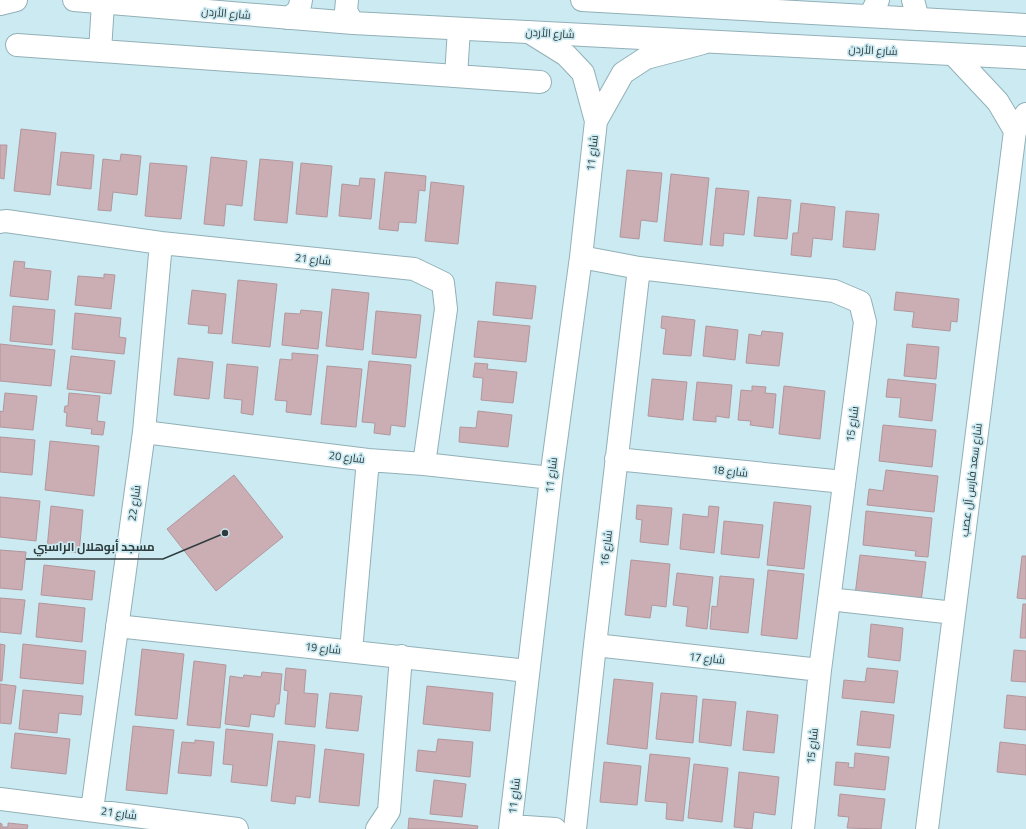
<svg xmlns="http://www.w3.org/2000/svg" width="1026" height="829" font-family="'Titillium Web',Cairo,sans-serif">
	<rect width="100%" height="100%" fill="#cbeaf1"/>
	<path fill="#cbaeb4" stroke="#b2969c" d="M21 129 56 133 50 195 14 191Z
		M0 145H7L4 179 0 178Z
		M61 152 94 155 91 189 57 185Z
		M121 154 141 156 137 195 113 192 111 211 98 210 103 159 120 161Z
		M211 157 247 161 242 206 226 204 224 226 204 224Z
		M260 159 293 162 287 223 254 220Z
		M150 163 187 166 181 219 145 216Z
		M301 163 332 166 327 217 296 214Z
		M627 170 662 173 657 222 641 220 639 239 620 237Z
		M385 172 426 176 425 191 419 190 416 223 399 222 398 231 379 229Z
		M671 174 709 178 702 245 664 241Z
		M360 178 375 179 371 219 339 216 342 184 359 186Z
		M431 182 464 186 458 244 425 241Z
		M716 188 749 191 744 235 724 233 723 246 710 245Z
		M758 197 791 200 787 239 754 236Z
		M801 203 835 207 832 240 813 238 811 257 791 255 793 233H798Z
		M846 211 879 214 875 250 843 247Z
		M14 261 25 262 24 268 51 271 48 300 10 296Z
		M104 274 115 275 111 309 75 305 78 276 104 278Z
		M238 280 277 284 270 347 232 343Z
		M496 282 536 286 532 319 493 315Z
		M332 289 369 293 363 350 326 346Z
		M192 290 226 294 222 334 208 333 209 326 188 324Z
		M896 292 959 299 957 322 951 321 950 331 912 327 914 312 894 310Z
		M13 306 55 310 52 345 10 341Z
		M301 310 322 312 318 349 282 345 285 313 300 314Z
		M376 311 421 315 416 358 372 354Z
		M75 313 121 318 119 337 126 338 124 354 72 349Z
		M662 316 695 320 691 356 663 354 666 329 661 328Z
		M478 321 530 326 526 362 474 357Z
		M706 326 738 330 735 360 703 356Z
		M762 331 783 333 779 366 746 363 749 334 761 336Z
		M0 344 55 350 51 386 0 381Z
		M907 344 939 347 936 379 904 376Z
		M292 353 318 355 311 415 286 412 287 401 275 400 280 359 292 360Z
		M71 356 115 361 111 394 67 389Z
		M178 358 213 362 209 399 174 395Z
		M369 361 411 365 405 427 391 425 390 435 374 433 375 423 362 422Z
		M475 363 488 364 487 369 517 372 513 403 481 400 483 378 473 377Z
		M227 364 258 367 253 415 241 413 242 400 224 398Z
		M327 366 362 369 356 427 321 424Z
		M652 379 687 382 683 420 648 416Z
		M888 379 936 384 932 421 899 417 901 398 886 397Z
		M697 382 732 385 729 418 716 416V422L693 420Z
		M752 386 766 387 765 393 776 394 773 428 750 425 751 421 738 420 741 390 752 391Z
		M784 386 825 391 820 439 779 434Z
		M5 393 37 396 33 430 0 427V411L3 412Z
		M69 393 100 396 97 421 105 422 103 435 91 434 92 429 66 426 67 413 64 412 65 406H68Z
		M478 411 512 415 508 447 459 442 460 427 476 428Z
		M883 425 936 430 932 467 879 461Z
		M0 437 35 440 32 475 0 472Z
		M50 441 99 446 94 496 45 490Z
		M886 470 938 476 934 512 867 505 869 489 883 491Z
		M234 475 283 537 216 591 167 529Z
		M0 497 40 501 36 541 0 537Z
		M774 502 811 506 804 569 767 565Z
		M637 505 672 508 668 545 640 542 642 520 636 519Z
		M51 506 83 510 79 553 47 549Z
		M709 506 719 507 714 553 680 549 683 514 708 517Z
		M866 511 932 518 928 557 915 556 916 551 863 545Z
		M724 521 763 525 759 558 721 554Z
		M0 550 26 552 22 590 0 588Z
		M860 555 926 562 921 602 855 595Z
		M1022 556H1026V599L1017 598Z
		M631 560 670 564 666 607 652 605 650 618 625 615Z
		M44 565 95 571 92 600 41 595Z
		M768 570 804 574 797 639 761 635Z
		M677 573 713 577 707 629 686 626 688 607 673 605Z
		M720 576 754 579 748 633 710 629 712 606 717 607Z
		M0 598 25 600 21 634 0 632Z
		M39 603 85 608 82 642 36 637Z
		M1023 604H1026V638H1020Z
		M871 624 903 628 900 661 868 657Z
		M0 644 5 645 2 681H0Z
		M23 644 86 651 83 684 20 678Z
		M142 649 184 654 177 719 135 715Z
		M1014 650 1026 651V682L1011 681Z
		M194 661 226 665 220 728 187 725Z
		M286 668 306 670 304 693 318 694 315 727 285 724 288 691 284 690Z
		M867 668 898 671 894 703 842 698 844 680 865 682Z
		M262 672 282 674 279 704H276L274 717 251 714 249 727 225 724 230 676 243 678 244 675 261 677Z
		M614 679 653 683 647 749 607 744Z
		M0 684 16 686 11 724 0 723Z
		M427 686 493 693 490 731 423 724Z
		M23 690 83 696 81 715 59 713 57 733 19 729Z
		M330 693 362 696 358 731 326 728Z
		M661 693 697 696 693 743 656 739Z
		M1007 695 1026 697V730L1004 728Z
		M703 699 736 702 731 746 699 742Z
		M747 711 778 715 774 753 743 750Z
		M861 711 894 715 890 748 857 745Z
		M133 726 174 730 167 794 126 790Z
		M226 729 273 734 267 786 231 782 233 765 223 764Z
		M15 733 70 739 66 774 11 768Z
		M438 739 473 742 470 777 416 771 418 750 436 752Z
		M195 740 214 742 211 776 178 773 182 742 195 743Z
		M278 741 315 745 310 798 296 796 295 804 271 801Z
		M1000 742 1026 745V775L997 772Z
		M325 749 364 754 359 806 319 802Z
		M855 753 889 757 885 790 834 785 836 762 849 763 848 767 854 768Z
		M650 754 690 758 683 821 666 819 667 803 645 801Z
		M604 762 641 766 637 805 600 802Z
		M694 764 728 768 722 822 688 818Z
		M739 772 779 777 775 815 754 812 752 829 734 827Z
		M434 780 466 784 462 817 430 814Z
		M840 794 885 799 881 829 847 828 849 817 838 816Z
		M409 818 478 826 477 829H408Z
		M0 823 2 824V827H8V823L28 825 27 829H0Z"/>
	<g fill="none" stroke-linecap="round" stroke-linejoin="round">
		<g stroke="#92b0b7" stroke-width="24">
			<path id="minor" d="M913 0 918 19
				M870 16 878 0
				M17 45 540 82
				M100 51 103 3
				M954 55 998 102 1015 131
				M456 76 459 29
				M596 121 623 73 646 58 703 43
				M0 222 6 221 161 243 414 269 443 283 446 309 424 464
				M581 257 639 268 834 291 860 302 865 322 820 670 803 829
				M144 432 368 460 424 464 551 478
				M616 459 844 482
				M829 599 954 613
				M117 626 528 671
				M595 645 820 670
				M351 651 368 460
				M0 799 237 829
				M92 810 144 432 161 243
				M511 826 555 829
				M377 829 389 811 401 656
				M510 829 551 478 581 257 596 121 583 73 566 55 529 32
				M575 829 595 645 639 268
				M927 829 1015 131 1026 114"/>
		</g>
		<g stroke="#92b0b7" stroke-width="24">
			<path id="major" d="M74 0 353 23 1026 58
				M347 0 346 11 353 23
				M582 0 1026 25
				M0 4 16 0
				M287 18C296 14 300 10 301 0"/>
		</g>
		<use href="#minor" stroke="#fff" stroke-width="22"/>
		<use href="#major" stroke="#fff" stroke-width="22"/>
	</g>
	<g text-anchor="middle" dominant-baseline="central" stroke-width="3.5" stroke-linejoin="round" paint-order="stroke">
		<g font-size="11" fill="#2f3c3e" stroke="#cbeaf1">
			<text transform="translate(226 13) rotate(5)">شارع الأردن</text>
			<text transform="translate(550 33) rotate(3)">شارع الأردن</text>
			<text transform="translate(873 50) rotate(3)">شارع الأردن</text>
			<text transform="translate(592 153) rotate(-84)">شارع 11</text>
			<text transform="translate(313 259) rotate(6)">شارع 21</text>
			<text transform="translate(852 424) rotate(-82)">شارع 15</text>
			<text transform="translate(347 457) rotate(7)">شارع 20</text>
			<text transform="translate(730 471) rotate(6)">شارع 18</text>
			<text transform="translate(551 475) rotate(-83)">شارع 11</text>
			<text transform="translate(971 480) rotate(-83)">شارع سعد فارس آل عصب</text>
			<text transform="translate(134 503) rotate(-82)">شارع 22</text>
			<text transform="translate(606 548) rotate(-83)">شارع 16</text>
			<text transform="translate(323 648) rotate(6)">شارع 19</text>
			<text transform="translate(707 658) rotate(6)">شارع 17</text>
			<text transform="translate(812 746) rotate(-84)">شارع 15</text>
			<text transform="translate(514 796) rotate(-84)">شارع 11</text>
			<text transform="translate(119 813) rotate(8)">شارع 21</text>
		</g>
	</g>
	<path fill="none" stroke="#2f3c3e" stroke-width="1.5" d="M225 533L163 559H26"/>
	<circle fill="#2f3c3e" stroke="#cbeaf1" stroke-width="1.5" cx="225" cy="533" r="4"/>
	<g font-size="12" text-anchor="middle" font-weight="bold" fill="#2f3c3e" stroke="#cbeaf1" stroke-width="3.5" stroke-linejoin="round" paint-order="stroke">
		<text x="94" y="551">مسجد أبوهلال الراسبي</text>
	</g>
</svg>
